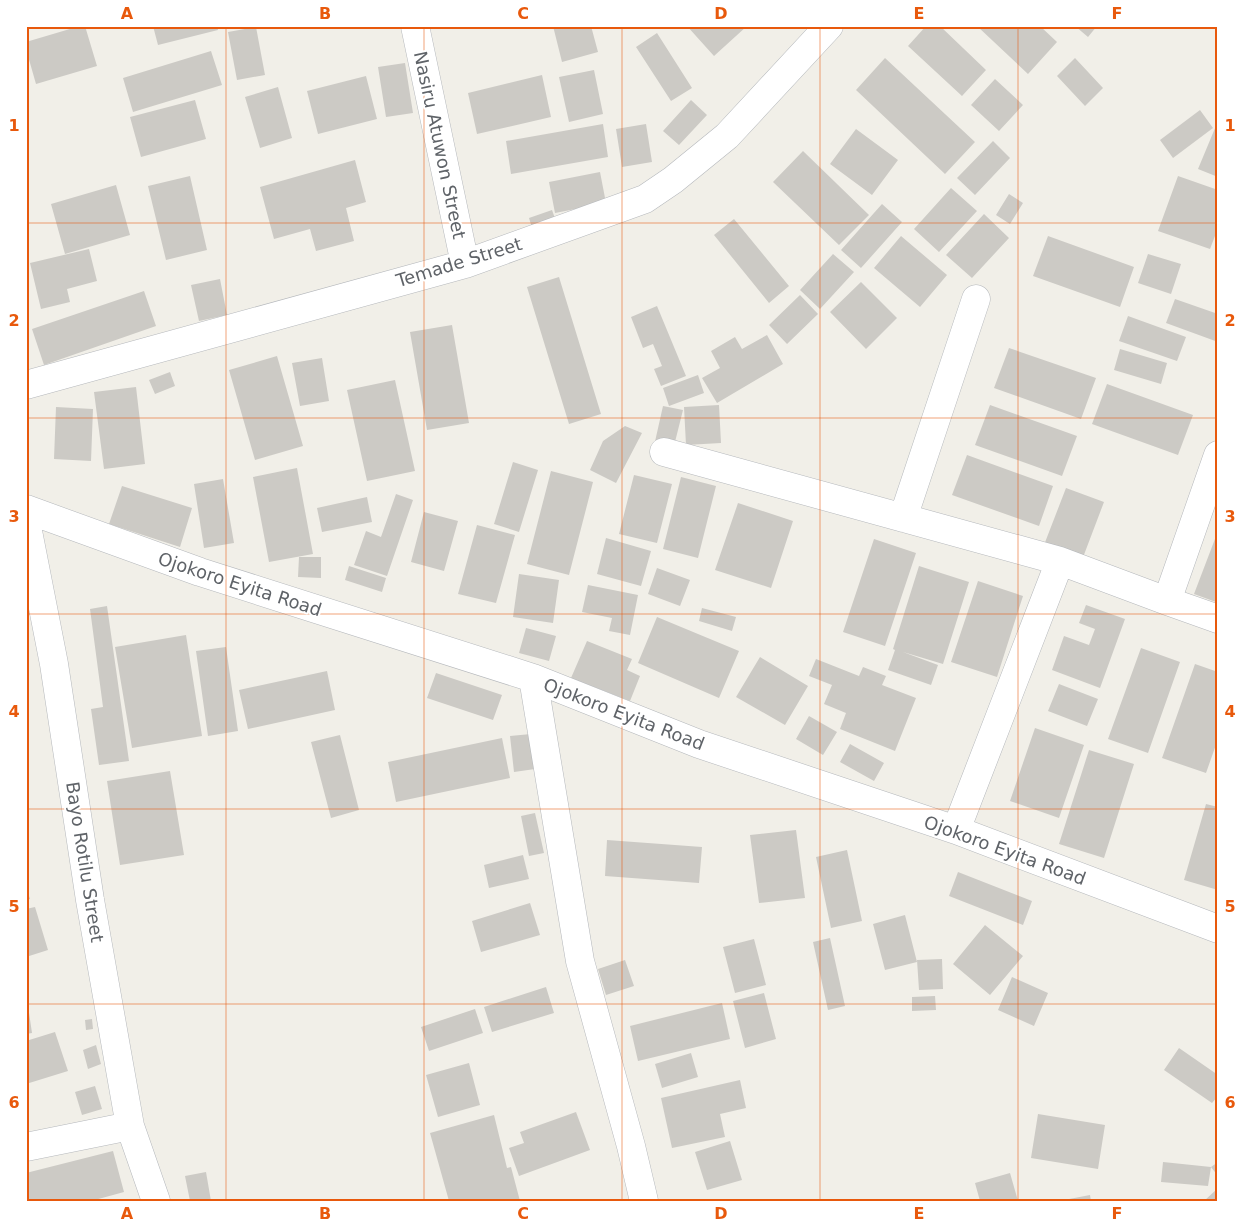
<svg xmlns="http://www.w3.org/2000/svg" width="1244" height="1227" font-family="'DejaVu Sans',sans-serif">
	<rect width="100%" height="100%" fill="#f1efe8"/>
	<path fill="#cccac5" d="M80 26H85L97 66 36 84 26 49V42Z
		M153 26H217L218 30 158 45Z
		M553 26H591L598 52 562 62Z
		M687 26H747L714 56Z
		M926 26H940L986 70 962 96 908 46Z
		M977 26H1040L1057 42 1028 74Z
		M1075 26H1097L1088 37Z
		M256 27 265 75 237 80 228 32Z
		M657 33 692 88 671 101 636 47Z
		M211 51 222 85 133 112 123 78Z
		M885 58 975 142 945 174 856 90Z
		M1075 58 1103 88 1085 106 1057 76Z
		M405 63 413 113 386 117 378 67Z
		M594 70 603 114 569 122 559 77Z
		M542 75 551 117 477 134 468 93Z
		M366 76 377 119 318 134 307 91Z
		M995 79 1023 105 999 131 971 105Z
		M278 87 292 138 260 148 245 97Z
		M195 100 206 139 141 157 130 117Z
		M691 100 707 115 679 145 663 131Z
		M1200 110 1213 128 1173 158 1160 140Z
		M1218 121V177L1198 169Z
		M603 124 608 157 511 174 506 141Z
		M646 124 652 162 622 167 616 129Z
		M856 129 898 160 872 195 830 164Z
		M993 141 1010 158 975 195 957 178Z
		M803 151 869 215 839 245 773 182Z
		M355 160 366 202 346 208 354 241 316 251 310 229 274 239 260 187Z
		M600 172 606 203 555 213 549 182Z
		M190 176 207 250 166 260 148 186Z
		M1178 176 1218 190V228L1210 249 1158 231Z
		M116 185 130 235 65 254 51 204Z
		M951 188 977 211 939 252 914 229Z
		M1009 194 1023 203 1010 224 996 215Z
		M882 204 902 222 861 268 841 250Z
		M552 210 557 224 533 231 529 218Z
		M984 214 1009 238 972 278 946 255Z
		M734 219 789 286 769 303 714 235Z
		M901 236 947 275 920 307 874 268Z
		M1048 236 1134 267 1120 307 1033 276Z
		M89 249 97 281 67 289 70 302 41 309 30 263Z
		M833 254 854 272 820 309 800 290Z
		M1148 254 1181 264 1171 294 1138 283Z
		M559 277 601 414 569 424 527 287Z
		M220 279 227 315 199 321 191 285Z
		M861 282 897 318 866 349 830 312Z
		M144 291 156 326 44 365 32 329Z
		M800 295 818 314 787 344 769 325Z
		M1175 299 1218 314V342L1166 323Z
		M657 306 686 376 661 386 654 369 662 366 653 344 643 348 631 317Z
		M1128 316 1186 337 1177 361 1119 341Z
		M452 325 469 423 427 430 410 332Z
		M767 335 783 364 717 403 702 378 720 368 711 351 735 337 742 349Z
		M1009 348 1096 378 1081 419 994 388Z
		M1120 349 1167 363 1161 384 1114 370Z
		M277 356 303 446 255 460 229 370Z
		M322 358 329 401 300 406 292 363Z
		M170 372 175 386 155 394 149 380Z
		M698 375 704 393 669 406 663 388Z
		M395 380 415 471 367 481 347 390Z
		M1107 384 1193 415 1178 455 1092 424Z
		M136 387 145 464 104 469 94 392Z
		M719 405 721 443 686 445 684 407Z
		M990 405 1077 436 1062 476 975 445Z
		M663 406 683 410 673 450 654 446Z
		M56 407 93 409 91 461 54 459Z
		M625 426 642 433 616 483 590 470 603 441Z
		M967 455 1053 486 1039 526 952 495Z
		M513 462 538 470 519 532 494 524Z
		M297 468 313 554 269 562 253 477Z
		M551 471 593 482 569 575 527 564Z
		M634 475 672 484 657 543 619 534Z
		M681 477 716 486 698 558 663 549Z
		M223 479 234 543 204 548 194 484Z
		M122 486 192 508 180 547 109 524Z
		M1066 488 1104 502 1082 560 1044 545Z
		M396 494 413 500 387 576 354 565 366 531 381 537Z
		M367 497 372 522 322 532 317 508Z
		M738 503 793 521 771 588 715 570Z
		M424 512 458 521 444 571 411 562Z
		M477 525 515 535 496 603 458 594Z
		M1218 531V598L1216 602 1194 594Z
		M606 538 651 551 641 586 597 574Z
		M874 539 916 553 885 646 843 632Z
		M299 557H321V578L298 577Z
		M349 566 386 578 382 592 345 580Z
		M919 566 969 582 943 664 903 652 938 665 931 685 888 670 895 650 893 649Z
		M657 568 690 580 680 606 648 594Z
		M519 574 559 580 553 623 513 617Z
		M978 581 1023 596 997 677 951 662Z
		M588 585 638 595 630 635 609 631 612 618 582 612Z
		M1086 605 1125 619 1100 688 1052 670 1064 636 1089 645 1095 629 1079 623Z
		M107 606 129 761 99 765 91 709 103 707 90 609Z
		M702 608 736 617 732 631 699 621Z
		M657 617 739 651 719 698 638 663Z
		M526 628 556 636 549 661 519 653Z
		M186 635 202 736 132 748 115 647Z
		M587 641 632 659 627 670 640 676 630 701 571 678Z
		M226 647 238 731 208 736 196 651Z
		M1141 648 1180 662 1148 753 1108 739Z
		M760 657 808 686 785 725 736 697Z
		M816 659 859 676 863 667 886 676 882 685 916 698 895 751 840 729 846 713 824 704 832 685 809 676Z
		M1195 664 1218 672V739L1206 773 1162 758Z
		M327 671 335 710 248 729 239 690Z
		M436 673 502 695 493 720 427 698Z
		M1059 684 1098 699 1087 726 1048 711Z
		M809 716 837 732 823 755 796 739Z
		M1035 728 1084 745 1059 818 1010 801Z
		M531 734 535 769 514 772 510 736Z
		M340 735 359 810 331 818 311 742Z
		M502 738 510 778 396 802 388 762Z
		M850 744 884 763 874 781 840 762Z
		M1089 750 1134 764 1104 858 1059 844Z
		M170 771 184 855 120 865 107 781Z
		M1206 804 1218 807V890L1184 880Z
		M535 813 544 853 529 856 521 816Z
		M796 830 805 898 759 903 750 835Z
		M607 840 702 847 699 883 605 876Z
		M847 850 862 921 831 928 816 857Z
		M523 855 529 879 489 888 484 865Z
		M958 872 1032 901 1023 925 949 896Z
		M26 887 30 899 26 900Z
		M530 903 540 935 481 952 472 921Z
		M35 907 48 950 26 957V909Z
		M905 915 917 962 885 970 873 924Z
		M985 925 1023 956 990 995 953 964Z
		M830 938 845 1006 828 1010 813 942Z
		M754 939 766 985 735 993 723 947Z
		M942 959 943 989 919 990 917 960Z
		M625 960 634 986 606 995 598 969Z
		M1012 977 1048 993 1034 1026 998 1010Z
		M546 987 554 1013 492 1032 484 1007Z
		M764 993 776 1039 745 1048 733 1001Z
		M935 996 936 1010 912 1011V997Z
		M26 999H27L32 1033 26 1034Z
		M722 1003 730 1039 638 1061 630 1026Z
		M475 1009 483 1033 429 1051 421 1027Z
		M92 1019 93 1029 86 1030 85 1020Z
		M55 1032 68 1071 26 1084V1041Z
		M96 1045 101 1064 88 1069 83 1050Z
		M1179 1048 1218 1075V1096L1212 1103 1164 1070Z
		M691 1053 698 1077 662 1088 655 1064Z
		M469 1063 480 1105 438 1117 426 1075Z
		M740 1080 746 1108 720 1114 725 1137 672 1148 661 1098Z
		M95 1086 102 1109 82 1115 75 1092Z
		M576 1112 590 1150 519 1176 509 1148 524 1143 520 1132Z
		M1038 1114 1105 1125 1098 1169 1031 1158Z
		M494 1115 507 1168 511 1167 520 1201H449L430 1133Z
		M730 1141 742 1180 707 1190 695 1152Z
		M113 1151 124 1192 91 1201H26V1173Z
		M1163 1162 1211 1167 1208 1186 1161 1182Z
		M1218 1162V1176L1211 1167Z
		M206 1172 211 1201H190L185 1176Z
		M1010 1173 1018 1201H980L975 1183Z
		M1217 1189 1218 1191V1201H1204Z
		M1090 1195 1091 1201H1064V1200Z"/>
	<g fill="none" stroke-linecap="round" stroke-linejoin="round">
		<g stroke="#b5b8bc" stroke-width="29">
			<path id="minor" d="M415 26 465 264
				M26 385 465 264 645 199 673 180 727 136 829 26
				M664 452 1060 561 1167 601 1218 619
				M26 509 200 572 533 678 699 744 956 830 1218 929
				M903 518 976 299
				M26 521 54 664 90 900 130 1126 156 1201
				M1167 601 1218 455
				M533 678 580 961 631 1146 644 1201
				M956 830 1060 561
				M26 1147 130 1126"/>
		</g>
		<use href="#minor" stroke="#fff" stroke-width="28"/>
	</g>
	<path fill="none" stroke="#e8590c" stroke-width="1" stroke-opacity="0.55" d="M226 26V1201M424 26V1201M622 26V1201M820 26V1201M1018 26V1201M26 223H1218M26 418H1218M26 614H1218M26 809H1218M26 1004H1218"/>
	<g text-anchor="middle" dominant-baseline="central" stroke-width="4" stroke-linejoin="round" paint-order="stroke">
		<g font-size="18" fill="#5f6368" stroke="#fff">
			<text transform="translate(440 145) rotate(78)">Nasiru Atuwon Street</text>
			<text transform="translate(459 262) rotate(-17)">Temade Street</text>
			<text transform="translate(240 584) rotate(18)">Ojokoro Eyita Road</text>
			<text transform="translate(624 714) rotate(21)">Ojokoro Eyita Road</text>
			<text transform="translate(1005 850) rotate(20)">Ojokoro Eyita Road</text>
			<text transform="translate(85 862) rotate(81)">Bayo Rotilu Street</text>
		</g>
	</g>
	<rect width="1244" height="1227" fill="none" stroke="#ffffff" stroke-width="55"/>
	<rect x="28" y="28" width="1188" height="1172" fill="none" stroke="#e8590c" stroke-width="2"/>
	<g font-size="16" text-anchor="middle" font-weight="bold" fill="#e8590c">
		<text x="127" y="19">A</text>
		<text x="325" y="19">B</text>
		<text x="523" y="19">C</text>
		<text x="721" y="19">D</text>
		<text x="919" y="19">E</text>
		<text x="1117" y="19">F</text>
		<text x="14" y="131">1</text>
		<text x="1230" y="131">1</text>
		<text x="14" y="326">2</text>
		<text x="1230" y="326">2</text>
		<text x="14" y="522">3</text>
		<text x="1230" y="522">3</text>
		<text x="14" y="717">4</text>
		<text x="1230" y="717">4</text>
		<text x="14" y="912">5</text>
		<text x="1230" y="912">5</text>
		<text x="14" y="1108">6</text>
		<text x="1230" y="1108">6</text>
		<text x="127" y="1219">A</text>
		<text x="325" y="1219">B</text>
		<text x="523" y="1219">C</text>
		<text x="721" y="1219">D</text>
		<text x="919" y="1219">E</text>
		<text x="1117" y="1219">F</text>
	</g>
</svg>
